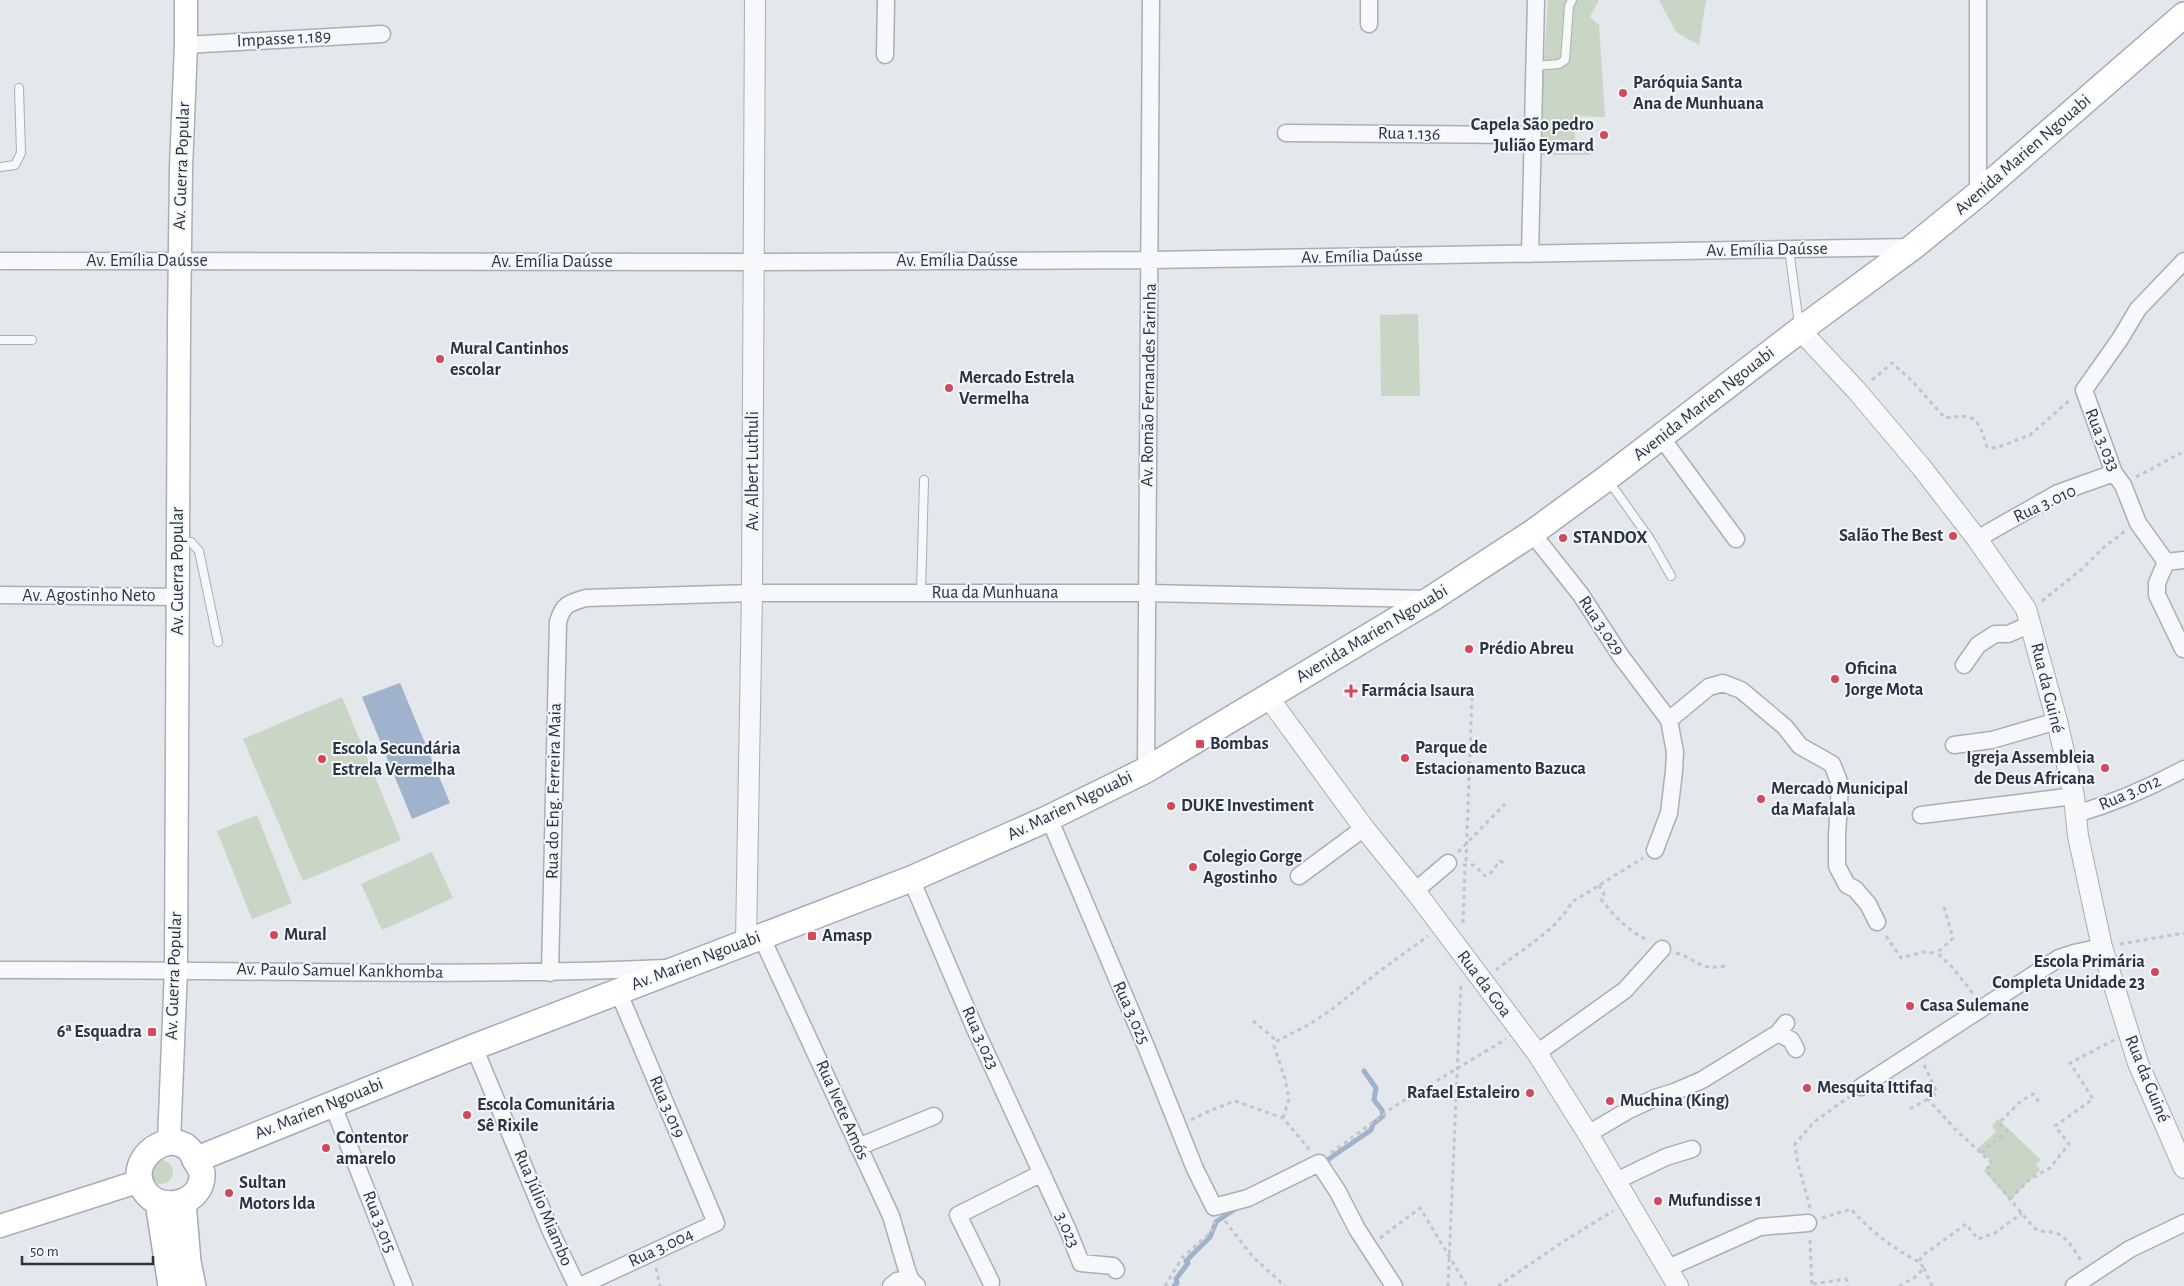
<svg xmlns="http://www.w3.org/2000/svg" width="2184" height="1286" font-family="'Alegreya Sans',sans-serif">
	<rect width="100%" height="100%" fill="#e4e7ec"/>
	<path fill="#c9d6c5" d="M1548 0H1599L1590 17 1599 25 1605 117 1574 116 1575 142 1590 144V155H1538Z
		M1659 0H1706L1699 45 1676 32Z
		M1418 314 1420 396H1381L1380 315Z
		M342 697 401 840 303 881 243 739Z
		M257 815 292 903 252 919 217 831Z
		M432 852 453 898 382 930 361 884Z
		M1998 1119 2041 1160 2036 1164 2040 1170 2010 1200 1984 1171 1992 1162 1978 1148 1996 1132 1992 1126Z
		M149 1172a12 12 0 1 1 24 0a12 12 0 1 1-24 0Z"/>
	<path fill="#9fb4cc" d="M400 683 450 803 412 819 362 697Z"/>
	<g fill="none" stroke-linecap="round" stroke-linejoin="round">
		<path stroke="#9fb4cc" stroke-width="5" d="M1323 1163 1371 1130 1373 1124 1383 1116 1382 1110 1374 1100 1376 1088 1364 1071
			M1174 1286 1177 1283 1176 1279 1188 1263 1186 1261 1210 1237 1216 1222 1238 1207"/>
		<g stroke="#a9aeb7" stroke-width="10">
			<path id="service" d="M1534 66 1559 64 1565 60 1569 6 1572 0
				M0 167 15 165 21 153 19 88
				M1789 249 1799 324
				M0 340H32
				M1608 480 1650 539 1671 576
				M180 541 191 542 199 551 218 642
				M921 593 924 480"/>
		</g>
		<g stroke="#a9aeb7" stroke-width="19">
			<path id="minor" d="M1978 0V194
				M1369 24V0
				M186 45 382 34
				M885 55 886 0
				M1286 133 1532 135
				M1530 254 1536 0
				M0 261 754 262 1150 260 1913 247
				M2184 261 2138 309 2120 339 2084 390 2114 473 2123 485 2138 523 2166 562 2184 560
				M1661 437 1736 539
				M1532 533 1581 595 1620 655 1669 720 1675 752 1674 771 1669 813 1655 850
				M1977 539 2058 493 2114 473
				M2166 562 2157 583V595L2183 649
				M0 595 178 597
				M1964 665 1978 645 1995 634H2008L2031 624
				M1669 720 1709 687 1723 683 1741 690 1785 727 1800 746 1832 764 1840 784 1837 836V866L1847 885 1855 889 1868 904 1877 922
				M1954 745 1992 740 2057 721
				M1146 770 1151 0
				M2076 814C2114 803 2149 788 2184 769
				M1921 815 2074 796
				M1049 818 1147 1049 1195 1169 1214 1207 1248 1198 1319 1163 1338 1192 1357 1229 1394 1286
				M1299 876 1364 828
				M911 879 976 1031 1067 1228 1081 1263 1113 1266 1116 1270
				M1415 891 1448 863
				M761 936 891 1216 906 1267 910 1279 917 1286
				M0 970C222 969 444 978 665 968
				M550 973 558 622C563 604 569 603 586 598L752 593H1146L1429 599
				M1778 1033 1791 1040 1796 1049
				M474 1047 552 1234 577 1286
				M1537 1053 1625 990 1662 949
				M1861 1087 2059 958 2074 953 2102 947
				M332 1103 404 1286
				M1588 1134 1627 1111 1655 1098 1674 1092 1702 1080 1778 1033 1786 1023
				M858 1147 934 1116
				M1616 1181 1666 1157 1692 1149
				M1668 1268 1760 1227 1808 1223
				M991 1282 958 1215 1042 1173
				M580 1286 716 1223 618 991
				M891 1286 897 1281 910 1279
				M2074 1286 2130 1249 2184 1223"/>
		</g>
		<g stroke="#a9aeb7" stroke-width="22">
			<path id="tertiary" d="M1800 330 1857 391 1922 468 1977 539 2026 609 2057 721 2074 796 2078 836 2102 947 2138 1063 2184 1168
				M1268 697 1364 828 1415 891 1537 1053 1588 1134 1678 1286
				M746 941 752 593 755 0"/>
		</g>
		<g stroke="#a9aeb7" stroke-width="25">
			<path id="secondary" d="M169 1142 176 969 179 325 181 168 186 45V0
				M0 1226 140 1181"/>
		</g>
		<g stroke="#a3abb8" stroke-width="28">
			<path id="primary" d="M169 1142C183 1143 190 1146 195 1160 197 1164 201 1168 202 1173 204 1204 160 1215 144 1190 130 1168 148 1147 169 1142Z
				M195 1160 474 1047 911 879 1049 818 1146 770 1431 599 1532 533 1607 478 1800 330 1913 247 1978 194 2184 15
				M158 1202 171 1286
				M183 1202 188 1262 193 1286"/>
		</g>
		<path stroke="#c2c5cb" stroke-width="3" stroke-dasharray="4 4" stroke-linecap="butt" d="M1872 380 1892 363 1912 381 1945 418C1976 413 1978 418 1987 447L1996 448 2030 435 2071 399
			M2136 477 2181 453
			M2042 601 2082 569 2103 548 2125 531
			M1458 852 1505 804
			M1466 861 1472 697
			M1463 865H1474L1485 876 1490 874 1500 861 1506 864
			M1599 885 1604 894 1601 899C1613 915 1629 932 1648 940
			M1944 907 1953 938 1937 953 1952 967 1975 996
			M1463 923 1465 867
			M1886 936 1901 958 1923 952 1937 953
			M2120 944 2184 933
			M1676 953C1697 959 1699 971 1725 966
			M1496 970C1522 949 1556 931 1572 902L1643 858
			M1253 1021 1277 1041
			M1924 1065 1937 1092 1928 1099 1956 1130 1992 1163 1986 1170 2033 1227C2043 1234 2046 1230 2056 1233 2067 1236 2077 1254 2082 1263
			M1910 1109 1928 1099
			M1283 1118 1289 1099 1285 1079 1274 1046 1277 1041 1310 1024 1331 1010 1377 973 1428 936
			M1191 1120 1209 1111 1235 1101 1283 1118 1310 1150
			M1331 1153 1395 1106 1506 1039
			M1981 1153 2007 1131 1999 1123 2021 1101 2033 1094 2039 1102
			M2010 1199 2030 1179 2050 1168 2069 1144 2055 1126 2093 1099 2070 1063 2114 1040
			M1810 1208C1805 1186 1797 1167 1795 1144L1814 1122 1849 1097
			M1822 1218 1851 1209C1871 1231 1892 1248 1919 1262
			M1225 1221 1253 1257 1285 1286
			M1380 1238 1420 1208 1467 1286
			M1810 1240 1812 1286
			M656 1268 660 1286
			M1924 1268 1932 1286
			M1813 1284 1846 1279 1848 1286
			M1165 1286 1182 1258 1211 1232 1215 1222
			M1448 1286 1461 982
			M1498 1286 1561 1243 1613 1211
			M1899 1286 1914 1278 1924 1268 1919 1262 1922 1256 1966 1224 1978 1239 1995 1233 2022 1213"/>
		<use href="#service" stroke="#f7f8fa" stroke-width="8"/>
		<use href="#minor" stroke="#f7f8fa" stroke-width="16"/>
		<use href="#tertiary" stroke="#f7f8fa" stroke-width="20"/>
		<use href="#secondary" stroke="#fff" stroke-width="22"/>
		<use href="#primary" stroke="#fff" stroke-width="25"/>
	</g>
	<g fill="#d1495b" stroke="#f4f6f9" stroke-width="2">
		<circle cx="1623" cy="93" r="5"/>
		<circle cx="1604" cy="135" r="5"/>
		<circle cx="440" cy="359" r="5"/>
		<circle cx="949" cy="388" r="5"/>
		<circle cx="1953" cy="536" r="5"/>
		<circle cx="1563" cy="538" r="5"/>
		<circle cx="1469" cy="649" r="5"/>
		<circle cx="1835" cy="679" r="5"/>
		<path d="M1348.5 683.5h5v5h5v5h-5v5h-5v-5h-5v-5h5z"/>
		<rect x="1195" y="739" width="10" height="10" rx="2.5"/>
		<circle cx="1405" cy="758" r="5"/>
		<circle cx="322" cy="759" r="5"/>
		<circle cx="2105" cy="768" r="5"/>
		<circle cx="1761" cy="799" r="5"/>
		<circle cx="1171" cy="806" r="5"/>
		<circle cx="1193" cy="867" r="5"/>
		<circle cx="274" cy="935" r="5"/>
		<rect x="807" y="931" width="10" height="10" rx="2.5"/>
		<circle cx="2155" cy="972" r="5"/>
		<circle cx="1910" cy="1006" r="5"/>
		<rect x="147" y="1027" width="10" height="10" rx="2.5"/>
		<circle cx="1807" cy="1088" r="5"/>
		<circle cx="1530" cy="1093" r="5"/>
		<circle cx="1610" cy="1101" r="5"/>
		<circle cx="467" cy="1115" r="5"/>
		<circle cx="326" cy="1148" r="5"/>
		<circle cx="229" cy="1193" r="5"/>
		<circle cx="1658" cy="1201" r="5"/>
	</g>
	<g text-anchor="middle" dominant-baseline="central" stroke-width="4" stroke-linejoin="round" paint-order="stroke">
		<g font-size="18" fill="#2b3445" stroke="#f4f6f9">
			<text transform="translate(284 39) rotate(-3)">Impasse 1.189</text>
			<text transform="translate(1409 134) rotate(1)">Rua 1.136</text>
			<text transform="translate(2023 155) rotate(-41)">Avenida Marien Ngouabi</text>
			<text transform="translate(182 166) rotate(-88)">Av. Guerra Popular</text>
			<text transform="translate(1767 250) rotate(-1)">Av. Emília Daússe</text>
			<text transform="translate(1362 257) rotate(-1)">Av. Emília Daússe</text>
			<text x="147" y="261">Av. Emília Daússe</text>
			<text x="957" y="261">Av. Emília Daússe</text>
			<text x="552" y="262">Av. Emília Daússe</text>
			<text transform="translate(1149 385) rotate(-89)">Av. Romão Fernandes Farinha</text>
			<text transform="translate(1704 404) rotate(-38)">Avenida Marien Ngouabi</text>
			<text transform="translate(2102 440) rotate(68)">Rua 3.033</text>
			<text transform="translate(753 471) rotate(-90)">Av. Albert Luthuli</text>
			<text transform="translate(2045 504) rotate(-25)">Rua 3.010</text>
			<text transform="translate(178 571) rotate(-90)">Av. Guerra Popular</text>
			<text x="995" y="593">Rua da Munhuana</text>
			<text x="89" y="596">Av. Agostinho Neto</text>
			<text transform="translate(1601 626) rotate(56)">Rua 3.029</text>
			<text transform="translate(1372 634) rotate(-31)">Avenida Marien Ngouabi</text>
			<text transform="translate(2047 688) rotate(76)">Rua da Guiné</text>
			<text transform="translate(554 791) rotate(-89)">Rua do Eng. Ferreira Maia</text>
			<text transform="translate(2130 793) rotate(-23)">Rua 3.012</text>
			<text transform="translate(1070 806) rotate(-26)">Av. Marien Ngouabi</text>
			<text transform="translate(696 961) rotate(-21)">Av. Marien Ngouabi</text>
			<text transform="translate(340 971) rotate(1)">Av. Paulo Samuel Kankhomba</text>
			<text transform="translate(174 976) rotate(-88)">Av. Guerra Popular</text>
			<text transform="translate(1484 984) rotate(53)">Rua da Goa</text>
			<text transform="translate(1131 1013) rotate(66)">Rua 3.025</text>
			<text transform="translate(980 1038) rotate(66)">Rua 3.023</text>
			<text transform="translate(2147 1079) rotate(68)">Rua da Guiné</text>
			<text transform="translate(667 1107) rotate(67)">Rua 3.019</text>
			<text transform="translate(319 1109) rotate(-22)">Av. Marien Ngouabi</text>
			<text transform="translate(842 1110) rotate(66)">Rua Ivete Amós</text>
			<text transform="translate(543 1208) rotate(67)">Rua Júlio Miambo</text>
			<text transform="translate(379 1222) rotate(69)">Rua 3.015</text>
			<text transform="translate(1067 1230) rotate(67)">3.023</text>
			<text transform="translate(661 1248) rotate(-25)">Rua 3.004</text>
		</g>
		<g font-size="18" font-weight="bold" fill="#2b3445" stroke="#f4f6f9" text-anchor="start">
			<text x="1633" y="83">Paróquia Santa<tspan x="1633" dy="21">Ana de Munhuana</tspan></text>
			<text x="1594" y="125" text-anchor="end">Capela São pedro<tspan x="1594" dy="21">Julião Eymard</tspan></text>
			<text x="450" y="349">Mural Cantinhos<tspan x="450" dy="21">escolar</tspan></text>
			<text x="959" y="378">Mercado Estrela<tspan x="959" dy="21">Vermelha</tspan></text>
			<text x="1943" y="536" text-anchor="end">Salão The Best</text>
			<text x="1573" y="538">STANDOX</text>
			<text x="1479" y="649">Prédio Abreu</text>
			<text x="1845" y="669">Oficina<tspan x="1845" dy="21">Jorge Mota</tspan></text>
			<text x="1361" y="691">Farmácia Isaura</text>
			<text x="1210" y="744">Bombas</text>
			<text x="1415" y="748">Parque de<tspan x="1415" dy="21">Estacionamento Bazuca</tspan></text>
			<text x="332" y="749">Escola Secundária<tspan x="332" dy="21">Estrela Vermelha</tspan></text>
			<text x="2095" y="758" text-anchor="end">Igreja Assembleia<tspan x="2095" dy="21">de Deus Africana</tspan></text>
			<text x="1771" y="789">Mercado Municipal<tspan x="1771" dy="21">da Mafalala</tspan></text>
			<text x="1181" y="806">DUKE Investiment</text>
			<text x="1203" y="857">Colegio Gorge<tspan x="1203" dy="21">Agostinho</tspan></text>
			<text x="284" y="935">Mural</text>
			<text x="822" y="936">Amasp</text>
			<text x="2145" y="962" text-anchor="end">Escola Primária<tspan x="2145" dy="21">Completa Unidade 23</tspan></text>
			<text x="1920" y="1006">Casa Sulemane</text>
			<text x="142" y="1032" text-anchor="end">6ª Esquadra</text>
			<text x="1817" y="1088">Mesquita Ittifaq</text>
			<text x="1520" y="1093" text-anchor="end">Rafael Estaleiro</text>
			<text x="1620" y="1101">Muchina (King)</text>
			<text x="477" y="1105">Escola Comunitária<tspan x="477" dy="21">Sê Rixile</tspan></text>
			<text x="336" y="1138">Contentor<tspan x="336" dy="21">amarelo</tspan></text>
			<text x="239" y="1183">Sultan<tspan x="239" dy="21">Motors lda</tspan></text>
			<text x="1668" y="1201">Mufundisse 1</text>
		</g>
	</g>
	<path d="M22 1256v8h131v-8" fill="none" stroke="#2b3445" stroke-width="2.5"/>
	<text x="30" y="1256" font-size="15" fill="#2b3445" stroke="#f4f6f9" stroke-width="4" paint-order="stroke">50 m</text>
</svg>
